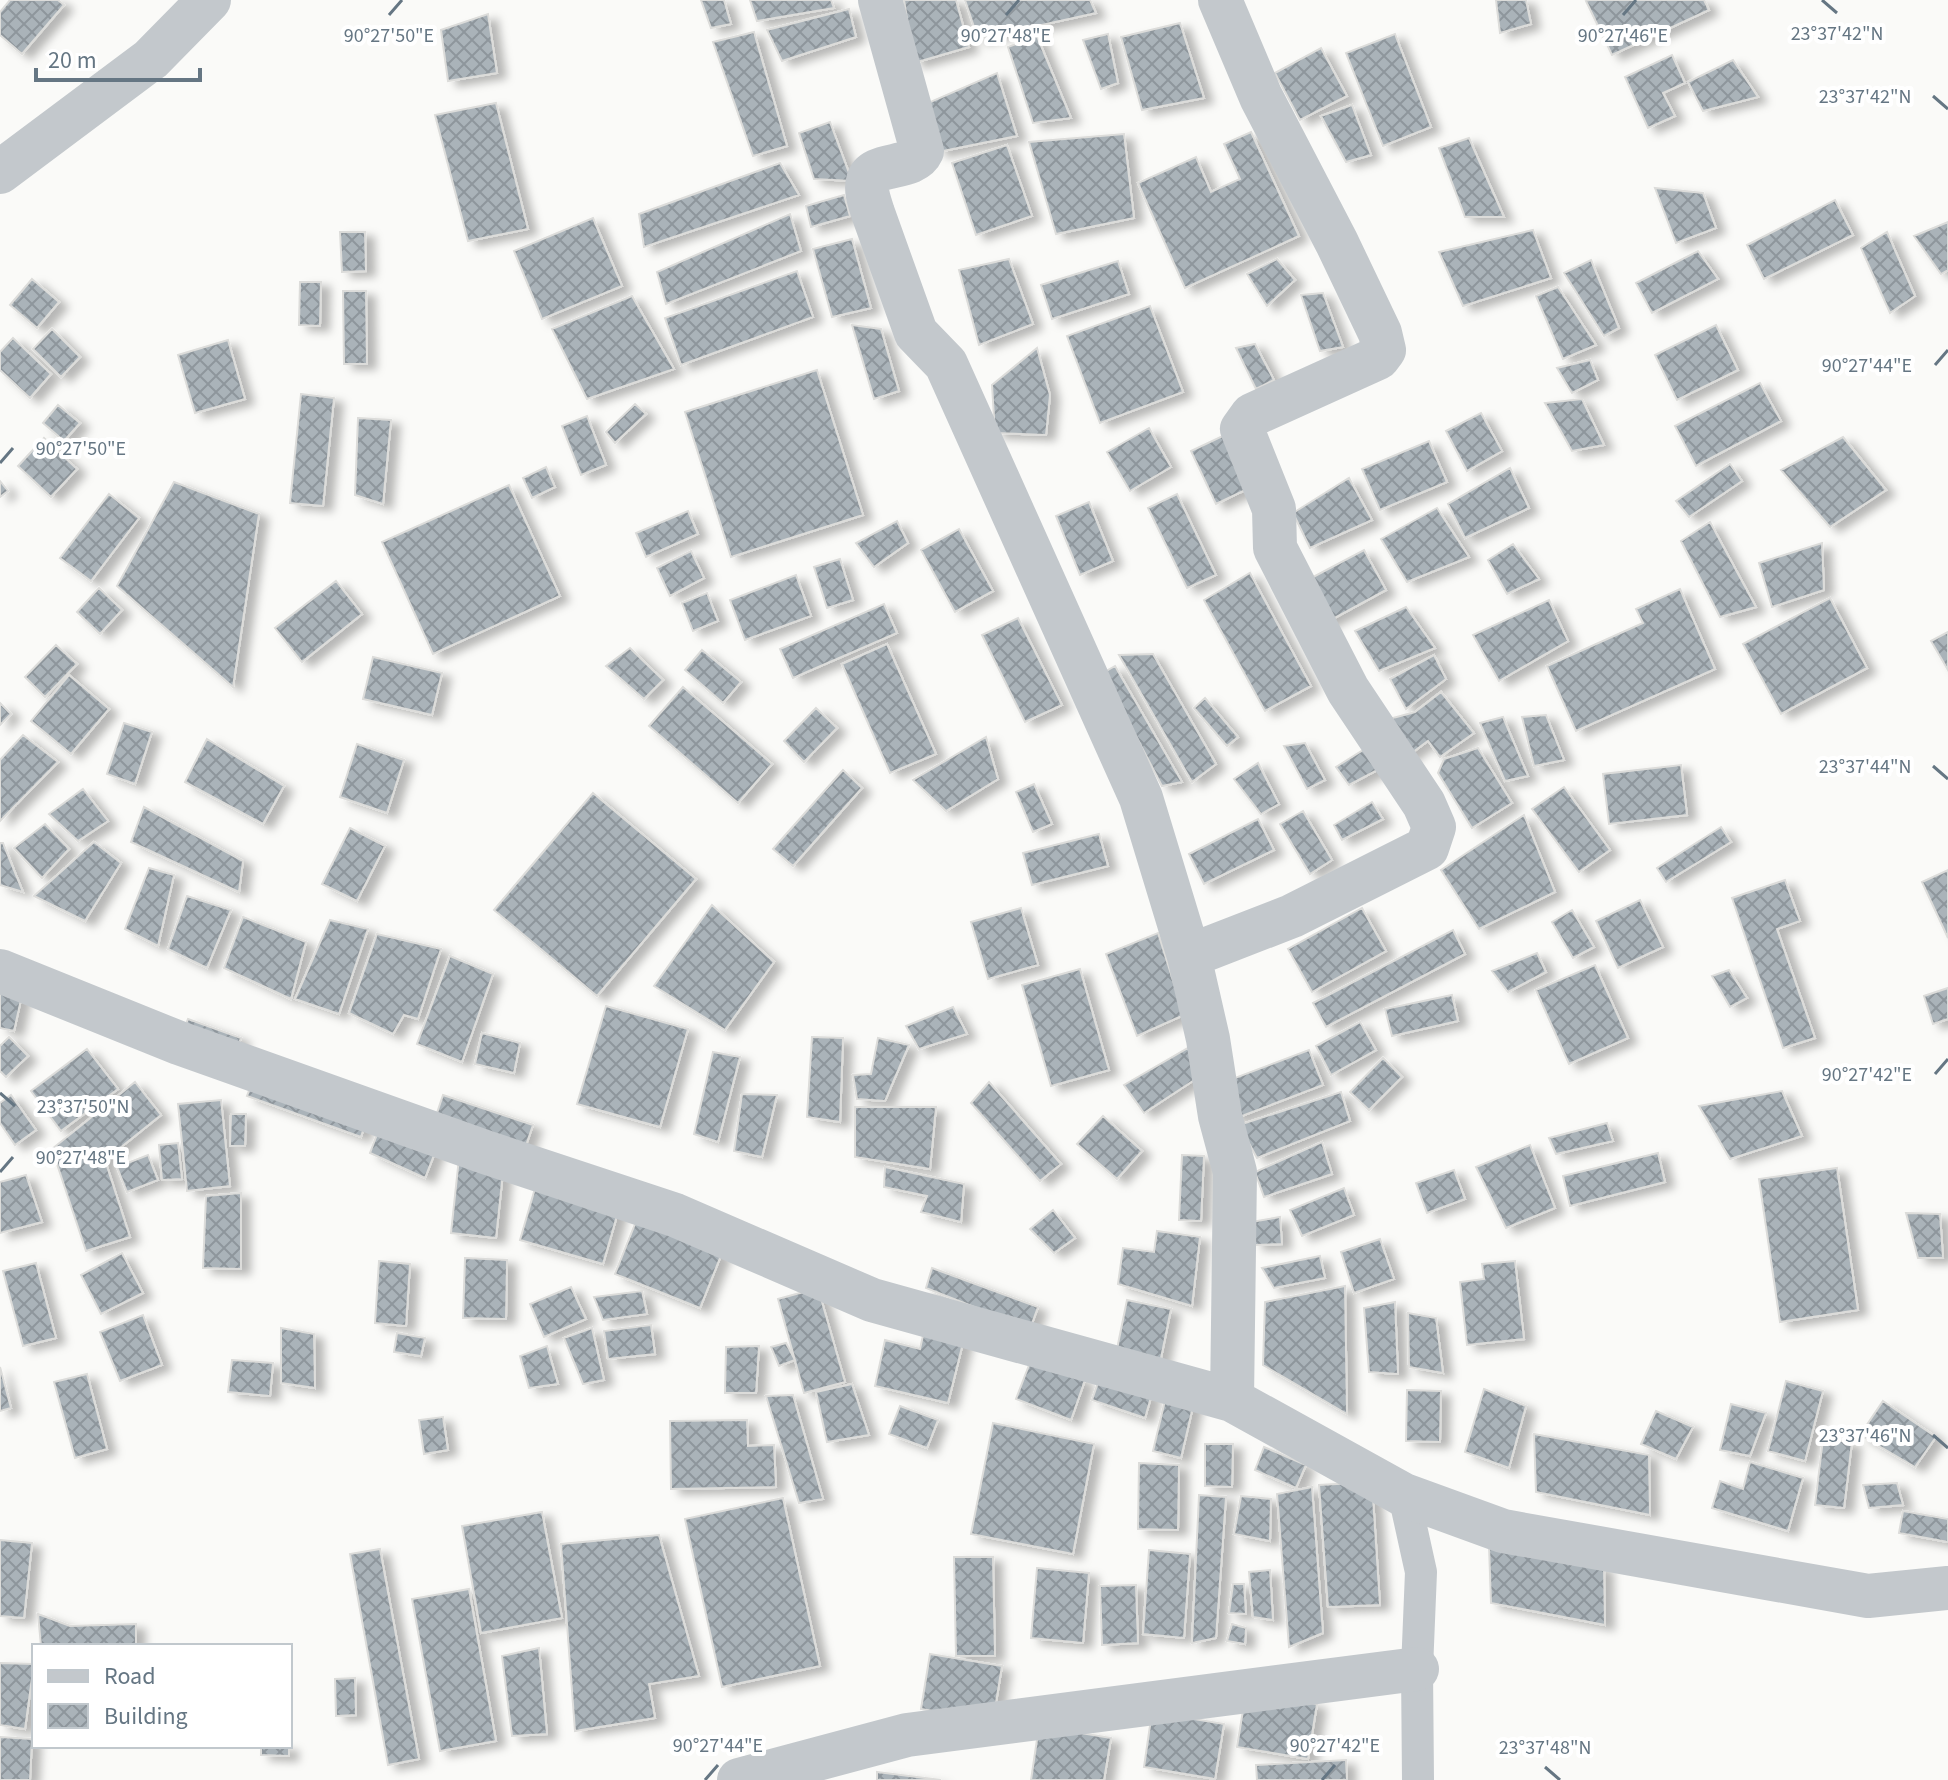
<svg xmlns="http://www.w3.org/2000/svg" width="1948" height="1780" font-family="'Source Sans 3',sans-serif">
	<defs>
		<pattern id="building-cross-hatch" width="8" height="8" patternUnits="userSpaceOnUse" patternTransform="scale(2)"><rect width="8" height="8" fill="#aab3b9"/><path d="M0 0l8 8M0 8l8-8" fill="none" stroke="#8e969c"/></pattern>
		<filter id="shadow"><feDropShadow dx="9" dy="5" stdDeviation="4" flood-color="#0004"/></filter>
	</defs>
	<rect width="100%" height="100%" fill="#fafaf8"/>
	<path fill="url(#building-cross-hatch)" stroke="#dcdcda" stroke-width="2" filter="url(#shadow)" d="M10 0H58L64 5 22 54 0 35V12Z
		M701 0H724L731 24 711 28Z
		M750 0H831L834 8 757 21Z
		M904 0H956L969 47 914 63Z
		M965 0H1090L1096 13 978 39Z
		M1496 0H1526L1531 24 1500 33Z
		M1589 0H1704L1709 10 1612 55 1586 1Z
		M849 9 856 37 782 61 767 30Z
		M488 14 497 73 448 81 441 30Z
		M1180 23 1204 98 1142 110 1121 37Z
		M754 32 787 146 753 156 713 42Z
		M1108 34 1118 83 1101 89 1083 40Z
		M1395 34 1431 127 1383 146 1346 53Z
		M1037 36 1071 118 1033 123 1008 47Z
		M1321 48 1347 96 1300 120 1275 73Z
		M1672 55 1685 83 1663 93 1675 116 1648 128 1625 77Z
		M1733 60 1758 97 1703 111 1688 82Z
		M997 73 1017 136 938 152 928 103Z
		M496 103 528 229 468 241 435 115Z
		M1352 105 1371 155 1346 162 1321 116Z
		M830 122 852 181 814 179 799 133Z
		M1251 132 1299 236 1185 288 1138 183 1196 157 1211 192 1240 179 1224 144Z
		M1124 134 1134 218 1056 234 1029 142Z
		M1469 138 1504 217H1465L1439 148Z
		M1007 145 1032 216 976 235 952 163Z
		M780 163 799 195 644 247 639 214Z
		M1655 188 1703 193 1716 228 1676 243Z
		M844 195 850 216 811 227 806 206Z
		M1835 200 1853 235 1764 279 1747 245Z
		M790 214 801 251 666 304 657 272Z
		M593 218 622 286 542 319 514 251Z
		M1948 222V270L1941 274 1914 236Z
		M1533 230 1551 278 1463 306 1439 252Z
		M340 232H365L366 271 342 272Z
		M1887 232 1915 296 1890 313 1861 248Z
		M852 239 871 308 832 317 813 249Z
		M1698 251 1718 279 1652 313 1636 283Z
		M1009 259 1033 324 979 345 959 270Z
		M1277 259 1295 280 1267 306 1247 274Z
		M1591 260 1619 328 1604 336 1564 273Z
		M1118 261 1129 294 1052 319 1041 285Z
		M797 271 813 317 681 365 665 318Z
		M32 279 59 302 37 328 10 305Z
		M300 282H321L320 326 299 325Z
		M1558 287 1596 345 1563 359 1536 296Z
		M343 291H366L367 364H344Z
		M1323 293 1343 347 1320 351 1301 295Z
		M632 296 674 369 587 399 552 329Z
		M1150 306 1183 392 1100 423 1067 336Z
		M852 325 881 329 899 391 874 399Z
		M1716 325 1738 370 1677 400 1655 355Z
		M52 329 80 357 61 377 33 349Z
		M13 338 51 374 30 398 0 370V352Z
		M228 340 245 399 195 413 178 355Z
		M1255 344 1274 380 1256 389 1236 348Z
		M1037 348 1050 395 1046 435 995 433 992 385Z
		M1590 360 1598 380 1572 393 1557 368Z
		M817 370 863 515 731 557 685 412Z
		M1760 383 1781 421 1696 466 1675 426Z
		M301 394 334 398 323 506 290 503Z
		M1582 399 1604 445 1572 451 1545 403Z
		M635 404 646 414 615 443 606 432Z
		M58 405 80 423 64 441 43 423Z
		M1481 413 1502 451 1467 471 1446 431Z
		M587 416 606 465 581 475 562 426Z
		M358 418 391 420 383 504 355 495Z
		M1149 428 1171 467 1130 491 1107 452Z
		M1231 432 1256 485 1216 504 1191 451Z
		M1843 437 1886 490 1830 527 1781 470Z
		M44 438 77 469 51 497 18 466Z
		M1429 441 1447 482 1380 510 1362 469Z
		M1730 464 1742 481 1689 517 1676 501Z
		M546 467 555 487 532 498 523 478Z
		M1510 468 1529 508 1465 538 1448 504Z
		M1349 478 1372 520 1310 548 1293 513Z
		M0 481 8 491 0 497Z
		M174 482 259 514 233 687 117 586Z
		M509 485 560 596 433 654 382 542Z
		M109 494 139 518 91 581 60 558Z
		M1177 494 1216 575 1187 588 1148 508Z
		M1089 502 1113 561 1080 575 1056 516Z
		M1437 508 1469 557 1407 582 1381 539Z
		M688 511 698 534 646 557 636 533Z
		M897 521 908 543 874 567 856 543Z
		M1710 522 1756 607 1720 617 1681 541Z
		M959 529 993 591 955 612 921 550Z
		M1822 543 1824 590 1772 607 1759 563Z
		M1513 544 1539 579 1507 594 1488 560Z
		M1364 550 1386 590 1320 626 1298 585Z
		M691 551 704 578 670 596 657 568Z
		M840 559 853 600 827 608 814 567Z
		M1250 573 1311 686 1265 711 1204 600Z
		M796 575 811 616 745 640 730 600Z
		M336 581 362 614 302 662 275 628Z
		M99 588 122 610 100 634 77 612Z
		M1680 589 1715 669 1576 731 1547 666 1643 623 1636 609Z
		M707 593 718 621 693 631 682 603Z
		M1830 598 1867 668 1781 714 1743 644Z
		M1549 600 1568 641 1499 681 1473 635Z
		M884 604 897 633 793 678 780 649Z
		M1406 607 1435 648 1379 671 1355 631Z
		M1018 618 1062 705 1025 722 982 635Z
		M1948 632V670L1931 641Z
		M887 644 936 754 890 773 842 664Z
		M56 645 77 664 45 697 25 677Z
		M630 648 663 680 644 699 606 666Z
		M702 650 741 682 723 703 685 670Z
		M1153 654 1216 764 1192 782 1119 655Z
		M1434 655 1446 679 1406 709 1390 679Z
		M373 657 442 673 432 715 363 699Z
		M1115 666 1182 782 1162 786 1103 673Z
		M69 675 109 709 71 754 31 721Z
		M683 687 772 764 738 803 649 726Z
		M1441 692 1474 733 1440 757 1428 741 1405 758 1378 722 1415 712Z
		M1205 698 1238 737 1227 746 1194 708Z
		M0 703 11 714 0 725Z
		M816 708 837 728 804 762 784 741Z
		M1546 715 1564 760 1534 766 1522 717Z
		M1503 717 1528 776 1505 781 1480 723Z
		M124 723 152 732 135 784 107 774Z
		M23 735 58 762 0 821V760Z
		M986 737 998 779 946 811 913 780Z
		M207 739 284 786 263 824 185 782Z
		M1376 742 1389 764 1349 785 1336 767Z
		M1305 743 1325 780 1307 789 1284 746Z
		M357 744 404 760 387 813 340 797Z
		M1478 748 1512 803 1472 828 1438 773 1444 759Z
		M1258 763 1279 804 1261 814 1234 779Z
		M1681 765 1687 815 1609 824 1603 774Z
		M843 770 862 788 793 866 773 849Z
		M1034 784 1052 824 1033 832 1016 792Z
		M1564 787 1610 850 1579 872 1532 809Z
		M83 789 108 821 78 841 49 814Z
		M593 793 696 879 597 996 494 910Z
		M1372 802 1383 819 1342 840 1334 825Z
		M144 807 243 861 239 892 131 842Z
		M1303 811 1332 860 1310 874 1280 824Z
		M1524 815 1555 892 1479 929 1441 870Z
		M1258 819 1274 850 1204 884 1189 854Z
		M45 824 69 849 42 878 14 848Z
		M1721 827 1731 842 1666 882 1657 868Z
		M350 828 385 846 357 901 322 884Z
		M1099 834 1108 866 1032 885 1023 853Z
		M94 842 121 863 85 921 34 896Z
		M0 843H3L23 892 0 885Z
		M149 868 174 875 158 946 125 929Z
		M1948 870V938L1922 882Z
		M1785 880 1800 921 1777 929 1815 1038 1783 1048 1732 898Z
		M187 896 231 910 207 968 168 949Z
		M1640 900 1663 947 1618 968 1596 921Z
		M712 905 774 962 725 1030 654 986Z
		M1021 908 1038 965 988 979 971 922Z
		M1362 908 1386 951 1312 992 1288 949Z
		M1572 910 1594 947 1573 958 1552 922Z
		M243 917 306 942 291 999 224 968Z
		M330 920 368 929 339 1014 295 999Z
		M1453 930 1465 954 1326 1027 1313 1003Z
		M1158 933 1184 1015 1137 1036 1106 954Z
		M377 934 441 949 418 1019 404 1015 393 1034 349 1013Z
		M1537 953 1546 972 1508 992 1492 971Z
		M450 956 493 974 462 1062 417 1044Z
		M1595 965 1628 1038 1569 1064 1536 990Z
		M1080 969 1109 1070 1051 1086 1022 985Z
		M1729 970 1747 998 1730 1007 1712 976Z
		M0 980 24 986 14 1031 0 1028Z
		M1948 988V1019L1933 1024 1924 996Z
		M1452 995 1458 1021 1392 1036 1385 1009Z
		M606 1006 688 1029 660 1127 577 1104Z
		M953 1007 967 1034 919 1049 906 1026Z
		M188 1019 241 1038 234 1058 180 1039Z
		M1360 1022 1376 1050 1331 1075 1316 1046Z
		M482 1033 520 1043 514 1073 475 1064Z
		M9 1037 28 1056 6 1077 0 1071V1046Z
		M812 1037 843 1038 840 1122 807 1117Z
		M878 1038 909 1045 885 1101 857 1099 853 1075 871 1074Z
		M1188 1048 1202 1075 1144 1113 1124 1085Z
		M87 1049 118 1089 61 1131 31 1091Z
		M1309 1050 1323 1085 1234 1119 1219 1084Z
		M713 1052 740 1057 718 1142 694 1134Z
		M1383 1058 1402 1077 1369 1110 1350 1092Z
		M255 1075 368 1115 361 1137 247 1096Z
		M135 1082 161 1115 105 1160 130 1237 86 1251 52 1149Z
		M989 1082 1061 1164 1040 1181 971 1103Z
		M1782 1091 1802 1136 1730 1159 1699 1106Z
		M1341 1092 1350 1121 1257 1158 1239 1125Z
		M742 1094 777 1095 762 1157 734 1151Z
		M11 1095 36 1130 15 1145 0 1123V1103Z
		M443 1095 533 1125 521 1160 432 1128Z
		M221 1100 230 1186 187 1191 178 1104Z
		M855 1107H936L930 1169 855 1157Z
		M231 1114H246L245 1146H230Z
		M1103 1116 1142 1151 1117 1179 1077 1144Z
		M1607 1123 1613 1141 1556 1154 1549 1138Z
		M381 1124 438 1145 425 1178 370 1153Z
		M1322 1142 1332 1174 1264 1197 1255 1172Z
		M178 1143 182 1179 162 1180 159 1145Z
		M1530 1145 1555 1208 1506 1228 1476 1167Z
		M1658 1153 1665 1182 1570 1206 1563 1176Z
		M148 1155 158 1180 127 1192 117 1167Z
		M1182 1155 1204 1156 1201 1221 1179 1220Z
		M459 1158 504 1163 496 1238 451 1233Z
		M885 1167 964 1184 961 1222 921 1212 927 1196 884 1187Z
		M1837 1168 1858 1310 1780 1322 1759 1179Z
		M1454 1170 1465 1199 1427 1213 1416 1183Z
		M26 1175 42 1222 0 1233V1182Z
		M538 1178 621 1202 603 1264 520 1240Z
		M1344 1188 1354 1215 1302 1236 1290 1210Z
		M241 1193V1269L203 1268 206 1196Z
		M1053 1210 1075 1238 1054 1253 1030 1229Z
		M1906 1213 1940 1214 1943 1258H1918Z
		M1280 1217 1282 1244 1255 1245 1251 1222Z
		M637 1219 722 1253 700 1308 615 1274Z
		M1157 1231 1200 1237 1192 1306 1118 1284 1123 1248 1154 1252Z
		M1380 1239 1394 1279 1354 1293 1341 1252Z
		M122 1253 143 1293 101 1314 81 1275Z
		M1320 1256 1325 1278 1274 1288 1262 1268Z
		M465 1258 507 1260 506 1319 463 1318Z
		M379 1261 410 1264 406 1326 375 1323Z
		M1515 1261 1524 1339 1467 1345 1460 1282 1484 1279 1482 1264Z
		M36 1263 56 1338 23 1346 3 1271Z
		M932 1268 1038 1307 1030 1329 926 1288Z
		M1345 1286 1347 1414 1263 1365 1265 1302Z
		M571 1287 586 1319 544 1337 530 1304Z
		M818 1288 845 1382 804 1393 778 1299Z
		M642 1291 647 1314 603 1320 594 1297Z
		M1127 1300 1171 1309 1160 1363 1116 1354Z
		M1395 1302 1398 1374 1369 1372 1364 1308Z
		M1408 1313 1436 1318 1443 1373 1409 1367Z
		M143 1315 162 1365 120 1381 100 1332Z
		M926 1322 966 1331 948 1403 875 1386 885 1340 920 1349Z
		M651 1325 655 1354 608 1359 604 1331Z
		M281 1328 314 1334 315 1388 281 1383Z
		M592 1328 604 1380 583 1384 564 1338Z
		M397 1333 425 1338 421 1356 394 1352Z
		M786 1343 795 1360 779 1366 771 1347Z
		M547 1346 558 1384 529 1388 520 1356Z
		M759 1346 756 1393H725L726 1347Z
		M232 1360 273 1363 270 1396 228 1392Z
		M1031 1360 1085 1380 1071 1420 1016 1399Z
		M0 1367 11 1408 0 1411Z
		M87 1374 107 1449 75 1458 54 1382Z
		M1100 1377 1152 1394 1145 1418 1092 1400Z
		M1786 1381 1823 1391 1805 1461 1768 1451Z
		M852 1384 869 1435 827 1442 816 1392Z
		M1484 1389 1526 1406 1509 1468 1465 1452Z
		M1407 1390 1441 1391 1440 1442 1406 1441Z
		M1167 1392 1195 1398 1181 1458 1153 1451Z
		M793 1395 823 1499 799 1503 766 1396Z
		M1883 1401 1936 1437 1915 1467 1860 1435Z
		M1731 1404 1766 1413 1750 1456 1720 1450Z
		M900 1406 938 1420 927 1448 889 1434Z
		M1656 1411 1693 1427 1676 1459 1641 1444Z
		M443 1417 448 1450 424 1454 419 1420Z
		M747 1420 748 1446 774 1445 776 1487 671 1489 670 1421Z
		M993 1423 1094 1444 1073 1554 971 1534Z
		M1534 1434 1649 1455 1650 1515 1536 1492Z
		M1823 1439 1852 1442 1844 1508 1815 1505Z
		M1205 1444H1233L1232 1487 1205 1486Z
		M1264 1447 1306 1465 1296 1488 1255 1470Z
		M1750 1462 1803 1478 1788 1531 1712 1508 1720 1481 1743 1489Z
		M1139 1463 1179 1465 1178 1530 1138 1529Z
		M1372 1482 1380 1605 1328 1607 1319 1485Z
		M1897 1483 1903 1505 1869 1508 1863 1485Z
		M1312 1487 1323 1633 1289 1647 1277 1494Z
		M1199 1495 1226 1497 1216 1638 1192 1643Z
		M1241 1496 1271 1499 1270 1541 1234 1534Z
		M783 1498 820 1666 722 1687 685 1519Z
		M1903 1511 1948 1519V1542L1899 1533Z
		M542 1512 562 1618 481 1633 462 1526Z
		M659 1535 699 1676 649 1684 655 1718 575 1731 561 1544Z
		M0 1540 32 1543 24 1618 0 1616Z
		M1489 1546 1604 1567 1605 1625 1491 1603Z
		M380 1549 419 1759 388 1765 350 1554Z
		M1149 1550 1190 1554 1184 1638 1143 1634Z
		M954 1557H993L995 1656H956Z
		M1037 1568 1089 1573 1083 1643 1031 1638Z
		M1270 1570 1273 1620 1253 1617 1249 1572Z
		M1233 1584H1244L1246 1614 1229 1613Z
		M1136 1585 1138 1643 1102 1645 1100 1586Z
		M469 1589 496 1741 440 1751 412 1599Z
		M38 1614 70 1626 136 1624V1646H41Z
		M1232 1624 1246 1628 1245 1644 1227 1641Z
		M539 1648 547 1734 512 1736 502 1656Z
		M930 1654 1002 1666 993 1721 921 1709Z
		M0 1663 34 1664 25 1729 0 1725Z
		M355 1678 356 1715 336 1716 335 1679Z
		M1246 1692 1317 1704 1308 1759 1237 1747Z
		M1152 1712 1224 1724 1215 1779 1144 1767Z
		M1039 1726 1111 1738 1104 1780H1031Z
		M0 1737 32 1739 30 1780H0Z
		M261 1746H289V1756L261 1755Z
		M1346 1760 1347 1780H1257L1256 1765Z
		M877 1772 941 1780H877Z"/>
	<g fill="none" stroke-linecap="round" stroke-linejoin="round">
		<path stroke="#c3c8cc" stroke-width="32" d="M1404 1495 1421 1572 1417 1669 1418 1780"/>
		<path stroke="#c3c8cc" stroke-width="44" d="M880 0 922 151C913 171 873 161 868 181 865 191 870 203 873 213L916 333 946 364 1141 798 1189 956 1208 1039 1220 1116 1235 1172 1232 1400
			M0 172 151 59 209 0
			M1189 956 1292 916 1427 848 1434 827 1424 804 1348 690 1275 548 1274 509 1242 429 1252 415 1378 358 1384 350 1380 333 1337 243 1261 97 1220 0
			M0 971 179 1043 485 1152 675 1215 872 1300 1232 1400 1404 1495 1503 1531 1868 1596 1948 1588
			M739 1780 907 1735 1417 1669"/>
	</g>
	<path fill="none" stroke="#657683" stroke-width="3" d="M1822 0 1837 13M389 15 402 0M1006 15 1019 0M1623 15 1636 0M1933 96 1948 109M1935 365 1948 350M0 463 13 448M1933 766 1948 779M1935 1074 1948 1059M0 1093 15 1106M0 1172 13 1157M1933 1435 1948 1448M1545 1767 1560 1780M705 1780 718 1765M1322 1780 1335 1765"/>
	<g font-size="20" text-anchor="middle" fill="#657683" stroke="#fff" stroke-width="8" stroke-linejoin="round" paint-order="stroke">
		<text x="1837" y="40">23°37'42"N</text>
		<text x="389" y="42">90°27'50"E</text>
		<text x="1006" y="42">90°27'48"E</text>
		<text x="1623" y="42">90°27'46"E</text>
		<text x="1865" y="103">23°37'42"N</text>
		<text x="1867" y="372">90°27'44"E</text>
		<text x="81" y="455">90°27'50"E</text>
		<text x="1865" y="773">23°37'44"N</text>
		<text x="1867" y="1081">90°27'42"E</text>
		<text x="83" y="1113">23°37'50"N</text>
		<text x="81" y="1164">90°27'48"E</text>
		<text x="1865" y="1442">23°37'46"N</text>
		<text x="718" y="1752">90°27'44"E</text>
		<text x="1335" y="1752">90°27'42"E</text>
		<text x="1545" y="1754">23°37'48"N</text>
	</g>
	<rect x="32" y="1644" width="260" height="104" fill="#ffffff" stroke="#c1c8cd" stroke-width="2"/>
	<rect x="48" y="1670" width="40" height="12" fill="#c3c8cc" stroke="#c1c8cd" stroke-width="2"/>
	<text x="104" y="1684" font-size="24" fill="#657683">Road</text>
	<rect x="48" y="1704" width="40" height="24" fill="url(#building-cross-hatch)" stroke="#c1c8cd" stroke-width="2"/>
	<text x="104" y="1724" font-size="24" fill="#657683">Building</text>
	<path d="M36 68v12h164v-12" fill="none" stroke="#657683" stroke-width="4"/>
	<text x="48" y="68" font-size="24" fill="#657683" stroke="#ffffff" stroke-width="6" paint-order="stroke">20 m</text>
</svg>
